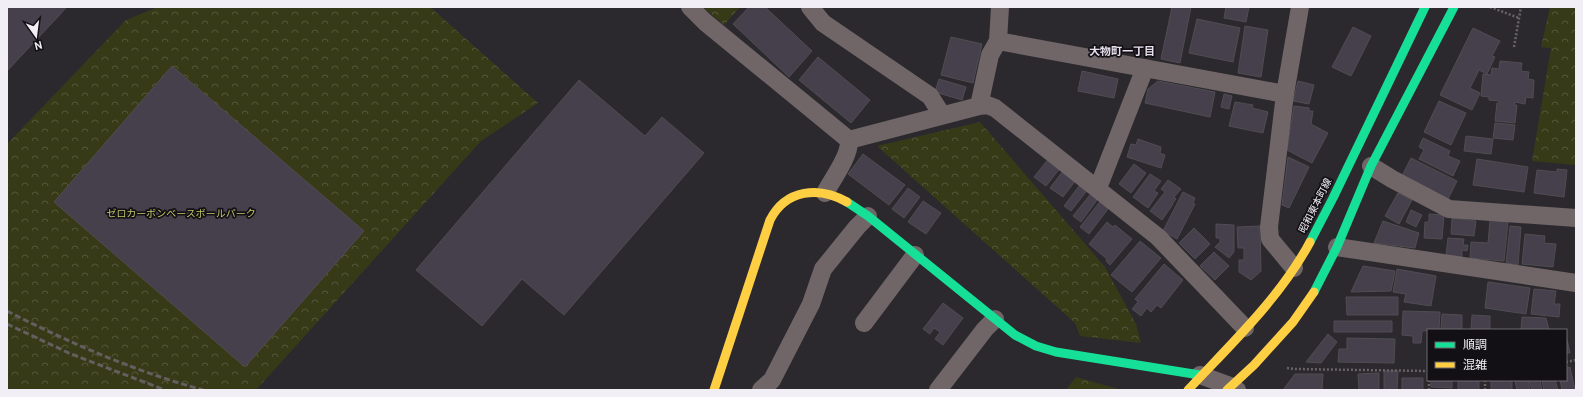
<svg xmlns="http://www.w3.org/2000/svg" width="1583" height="397" font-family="Overpass,'Noto Sans JP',sans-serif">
	<defs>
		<pattern id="park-crowns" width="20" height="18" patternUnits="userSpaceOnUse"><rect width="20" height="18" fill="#373a17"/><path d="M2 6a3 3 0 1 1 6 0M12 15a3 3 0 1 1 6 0" fill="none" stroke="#545739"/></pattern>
	</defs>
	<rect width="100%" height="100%" fill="#2b292e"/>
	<path fill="url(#park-crowns)" d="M158 7H430L538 103 481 141 256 390H7V144L126 20Z
		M703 7H740L724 25Z
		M1550 7H1576V165L1532 161 1551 48 1541 47Z
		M980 122 1105 267 1136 324 1141 343 1080 336 1075 323 877 146Z
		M1076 377 1122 390H1066Z"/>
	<path fill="#46404d" stroke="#4f4d52" d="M7 7H67L7 71Z
		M749 7H765L812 51 789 77 733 24Z
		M1172 7H1191L1180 63 1161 59Z
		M1226 7H1249L1246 22 1224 18Z
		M1197 19 1240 28 1233 62 1189 53Z
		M1245 26 1268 30 1261 77 1238 73Z
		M1353 27 1371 36 1351 76 1332 67Z
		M1473 28 1500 41 1492 56 1495 57 1487 74 1479 70 1470 88 1480 93 1472 110 1440 95Z
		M951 37 982 44 973 83 941 75Z
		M818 57 870 100 851 123 799 80Z
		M1500 61 1522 63 1521 71 1529 72 1528 79 1534 80 1533 98 1526 97 1525 104 1515 102 1514 105H1517L1515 123 1495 121 1497 103H1499V101L1489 100V97L1481 96 1483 74 1491 75 1492 68 1499 69Z
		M172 66 364 231 245 367 54 202Z
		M1082 71 1118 79 1114 98 1078 91Z
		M939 79 966 87 962 100 935 92Z
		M579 80 645 136 662 117 704 153 564 315 522 279 482 326 416 270Z
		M1158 81 1215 92 1210 117 1145 103 1148 89Z
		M1298 81 1314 85 1309 104 1293 101Z
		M1224 94 1232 96 1229 109 1221 107Z
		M1439 101 1466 113 1451 145 1424 132Z
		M1235 102 1253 105 1252 108 1268 112 1263 133 1229 126Z
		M1294 106 1309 108V111H1313L1311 124 1328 133 1312 163 1287 150Z
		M1495 123 1515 125 1513 140 1493 138Z
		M1466 136 1493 139 1491 154 1464 151Z
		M1423 138 1450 151 1448 156 1460 161 1453 176 1419 159 1424 150 1419 147Z
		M1138 139 1161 147 1160 153 1165 155 1161 168 1127 157 1131 144 1136 145Z
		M863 154 905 185 889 205 848 174Z
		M1288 157 1309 167 1289 208 1282 205Z
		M1049 158 1061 167 1046 186 1034 177Z
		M1411 158 1457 181 1448 199 1402 176Z
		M1477 159 1528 167 1524 192 1473 185Z
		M1134 164 1146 173 1131 193 1119 184Z
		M1557 169 1567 170 1564 197 1534 193 1537 170 1557 172Z
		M1063 171 1076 180 1063 197 1050 188Z
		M1150 174 1161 181 1154 191 1158 193 1148 208 1133 197Z
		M1168 180 1181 189 1174 197 1176 199 1172 204H1173L1162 220 1150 211 1165 192 1161 189Z
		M1082 182 1089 188 1071 211 1064 206Z
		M908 188 920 197 904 218 892 209Z
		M1093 191 1100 196 1081 222 1073 216Z
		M1183 192 1195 198 1193 203 1195 204 1177 239 1163 231Z
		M1398 193 1412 200 1399 224 1385 216Z
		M1102 199 1111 205 1089 234 1080 227Z
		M923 201 941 213 926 234 908 222Z
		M1411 210 1422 215 1416 227 1406 222Z
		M1429 214 1444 215 1442 239 1424 238 1425 222H1429Z
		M1452 218 1476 221 1474 236 1451 234Z
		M1490 220 1508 222 1504 261 1470 258 1471 242 1488 243Z
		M1383 221 1419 233 1415 248 1374 243Z
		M1107 222 1113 227 1115 225 1132 239 1110 265 1106 261 1107 259 1089 244Z
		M1216 224 1234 225V252L1229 258 1215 247 1220 242V238H1216Z
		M1260 226 1261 271 1251 280 1239 272V260H1244V248H1238L1237 227Z
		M1510 226 1521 227 1518 265 1506 263Z
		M1194 228 1210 244 1195 259 1179 243Z
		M1525 234 1545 236 1544 243 1556 244 1553 267 1522 264Z
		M1448 238 1464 239 1463 245H1468L1467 251 1462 250V257L1446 255Z
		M1140 241 1161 258 1132 292 1111 275Z
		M1214 252 1229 266 1215 280 1200 266Z
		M1164 264 1183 280 1161 308 1157 305 1151 312 1147 308 1141 316 1132 309 1138 302 1135 299Z
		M1363 266 1395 271 1391 291 1351 292Z
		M1397 269 1436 276 1431 306 1404 302 1406 294 1393 292Z
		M1488 282 1530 288 1526 314 1485 308Z
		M1534 289 1556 291 1554 304H1560L1559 317 1531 314Z
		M1346 297H1398V315H1347Z
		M943 303 963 318 943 345 935 339 940 332 934 328 930 334 923 329Z
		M1403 311 1440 312 1439 330 1422 331 1421 343H1413V336L1402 335Z
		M1442 314 1462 315V330H1441Z
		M1472 315 1490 316V330H1471Z
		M1522 317 1546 318 1549 330H1521Z
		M1334 321H1392V332H1334Z
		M1328 334 1337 342 1321 363 1306 362Z
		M1566 335 1570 353H1566Z
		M1347 338 1395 339 1394 363 1338 362 1339 349H1347Z
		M1570 367 1575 390H1562L1560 380H1566V368Z
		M1384 371H1398L1397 390H1384Z
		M1379 373V390H1359L1358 374Z
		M1295 374H1323L1322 390H1283Z
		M1402 378H1423V390H1402Z
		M1431 380H1452V388L1431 387Z
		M1458 380H1479V390H1458Z
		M1491 380H1512V390H1491Z
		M1528 380 1530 390H1517L1515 381Z
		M1529 380H1540L1542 390H1532Z
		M1542 380H1555L1558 390H1544Z"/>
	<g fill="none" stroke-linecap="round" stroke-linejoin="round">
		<path stroke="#696365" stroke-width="2.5" stroke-dasharray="2 2" stroke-linecap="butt" d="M1490 7 1519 18
			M1514 47 1521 7
			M1566 362 1576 360
			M1287 368 1296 369 1428 371
			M1429 390V380
			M1485 390V380"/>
		<path stroke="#706667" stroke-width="18" d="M690 7 705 22 849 140C850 156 833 178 825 193
			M810 7 823 23 930 96 942 115
			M998 41 1285 94
			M979 106 990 55 998 41 1000 7
			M849 140 979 106 987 105 995 108 1158 237 1245 328
			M1371 166 1392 179 1449 209 1576 218
			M1098 188 1145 68
			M1337 247 1576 283
			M1294 268 1270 239 1269 227 1285 94 1300 7
			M864 323 915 255
			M1200 375 1230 386 1237 390
			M761 390 772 380 811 304 823 269 857 227 868 216
			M938 390 985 329 995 319"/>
		<path stroke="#16e098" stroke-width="9" d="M847 202 868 216 1015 335 1036 346 1056 352 1200 375
			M1310 242 1333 198 1425 7
			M1314 292 1337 247 1371 166 1454 7"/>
		<path stroke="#ffcf43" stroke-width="9" d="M714 390 770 220C786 189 819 186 847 202
			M1188 390C1231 344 1280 298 1310 242
			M1227 390 1254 365 1293 322 1314 292"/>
		<path stroke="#635f61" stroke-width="3" stroke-dasharray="6 3" stroke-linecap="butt" d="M7 311C70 343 134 371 203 390
			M7 324 71 354 165 390"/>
	</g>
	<g text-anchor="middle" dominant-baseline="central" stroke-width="3.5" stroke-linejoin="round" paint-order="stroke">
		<g font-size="10" fill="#f1eef5" stroke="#131015">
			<text transform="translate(1316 206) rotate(-63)">昭和東本町線</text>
		</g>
		<g font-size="10" fill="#bfc967" stroke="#131015">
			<text x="181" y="214">ゼロカーボンベースボールパーク</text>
		</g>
		<g font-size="11" font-weight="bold" fill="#e6dfee" stroke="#131015">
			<text x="1122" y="52">大物町一丁目</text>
		</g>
	</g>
	<rect width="1583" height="397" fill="none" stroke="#f1eef5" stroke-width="16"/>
	<rect x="1427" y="329" width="140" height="52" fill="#131015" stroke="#6c696f"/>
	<rect x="1435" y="342" width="20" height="6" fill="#16e098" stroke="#6c696f"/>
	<text x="1463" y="349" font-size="12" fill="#f1eef5">順調</text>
	<rect x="1435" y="362" width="20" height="6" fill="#ffcf43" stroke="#6c696f"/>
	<text x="1463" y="369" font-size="12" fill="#f1eef5">混雑</text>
	<g transform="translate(36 36) rotate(166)" stroke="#131015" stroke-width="3" paint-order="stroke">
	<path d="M0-3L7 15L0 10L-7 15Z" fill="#f1eef5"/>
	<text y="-6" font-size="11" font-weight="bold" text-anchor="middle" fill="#f1eef5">N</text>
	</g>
</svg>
